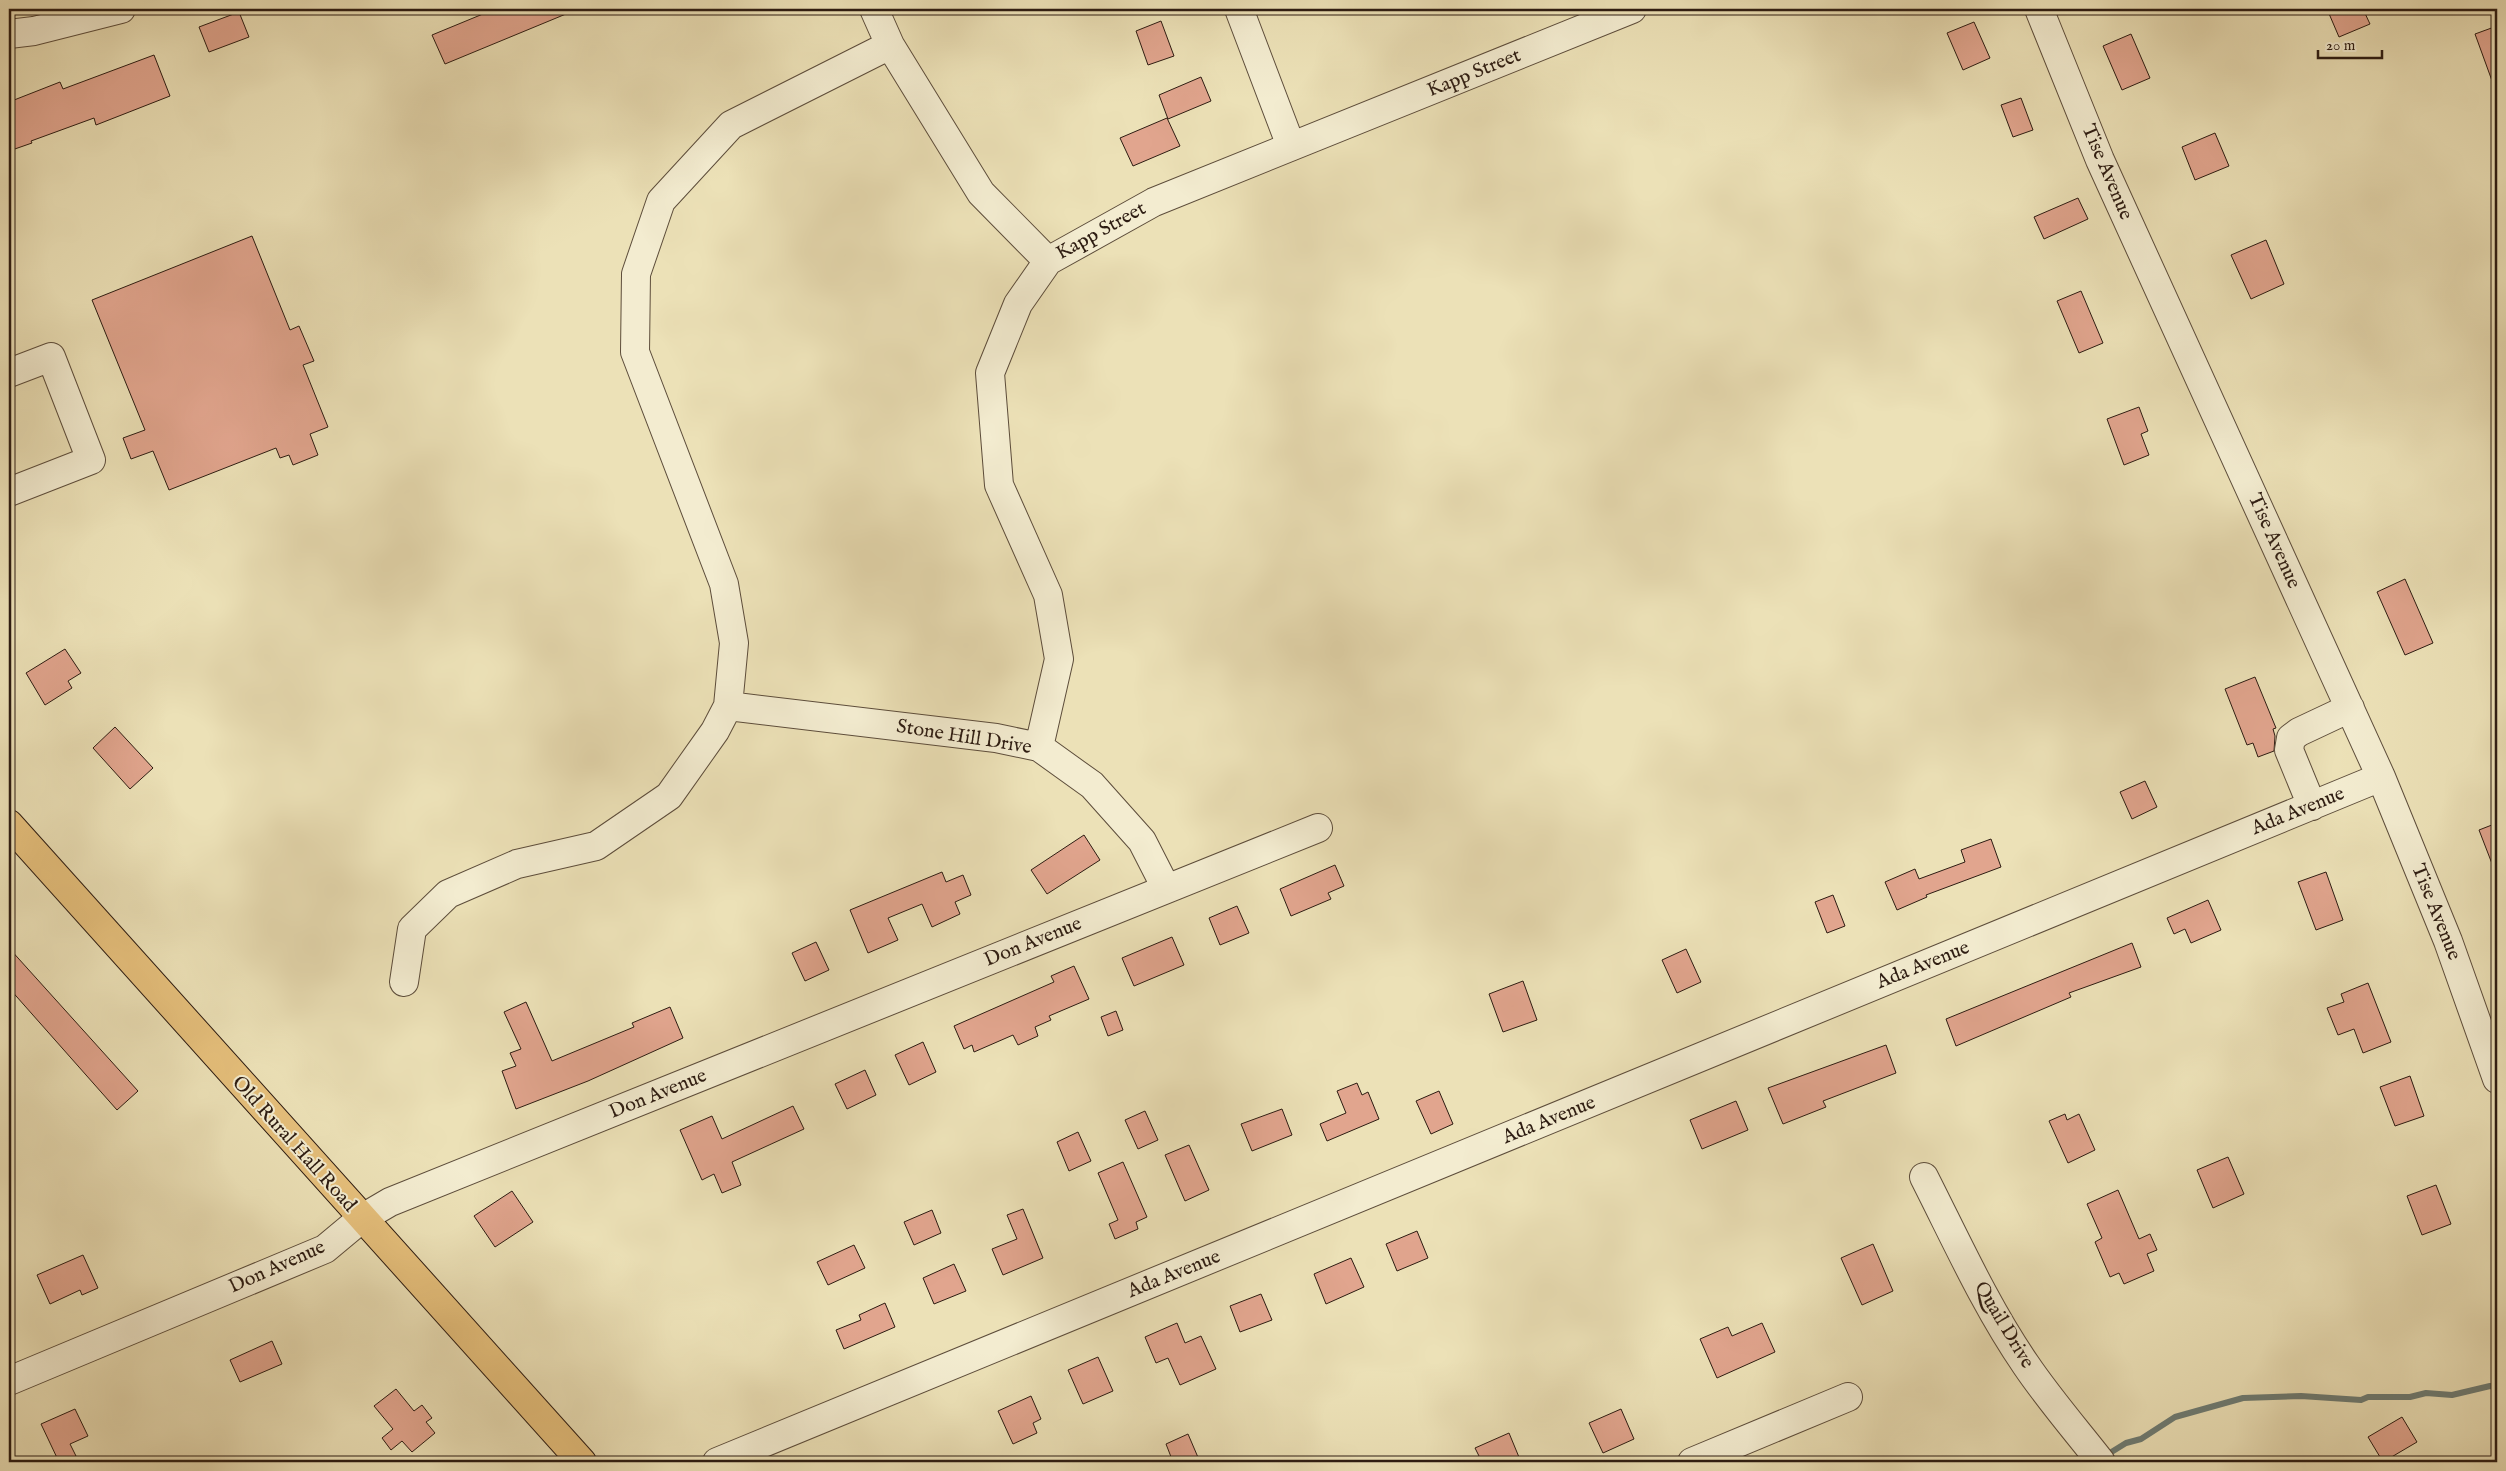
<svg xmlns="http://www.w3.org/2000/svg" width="2506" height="1471" font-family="'IM FELL English',serif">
	<rect width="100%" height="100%" fill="#ece1b7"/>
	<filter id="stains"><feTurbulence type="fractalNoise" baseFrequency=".004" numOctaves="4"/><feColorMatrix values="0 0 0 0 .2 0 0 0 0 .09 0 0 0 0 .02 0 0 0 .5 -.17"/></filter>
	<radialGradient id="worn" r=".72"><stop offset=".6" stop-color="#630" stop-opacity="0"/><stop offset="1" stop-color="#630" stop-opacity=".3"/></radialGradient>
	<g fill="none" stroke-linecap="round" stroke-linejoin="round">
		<path stroke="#6e7c74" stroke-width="6" d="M2105 1456 2126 1443 2141 1439 2175 1417 2243 1398 2301 1396 2361 1400 2368 1397H2410L2426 1393 2452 1395 2490 1386 2497 1387"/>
	</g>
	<path fill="#e1a58e" stroke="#2d1c12" d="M495 9H578L445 64 432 35Z
		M2327 9H2363L2370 24 2339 37Z
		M239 12 249 37 209 52 199 27Z
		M1161 21 1174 56 1148 65 1136 31Z
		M1974 22 1990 58 1963 70 1947 33Z
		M2497 26V88L2495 89 2475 34Z
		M2131 34 2150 78 2122 90 2103 46Z
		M154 55 170 96 96 125 94 118 31 141 32 143 9 151V102L60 82 63 89Z
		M1201 77 1211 101 1168 119 1159 95Z
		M2021 98 2033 130 2013 137 2001 105Z
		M1167 118 1180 146 1133 166 1120 138Z
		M2215 133 2229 166 2195 180 2182 147Z
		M2078 198 2088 219 2044 239 2034 217Z
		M252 236 290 330 299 326 314 361 303 365 328 427 310 434 318 455 293 465 289 455 280 458 276 448 169 490 153 451 131 459 123 438 145 430 92 300Z
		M2266 240 2284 284 2251 299 2231 255Z
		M2081 291 2103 343 2079 353 2057 301Z
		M2139 407 2148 431 2141 434 2149 455 2124 465 2107 419Z
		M2405 579 2433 643 2405 655 2377 592Z
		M65 649 81 673 68 681 72 688 45 705 26 673Z
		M2255 677 2276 728 2273 729 2275 736 2274 751 2258 757 2253 743 2247 745 2225 689Z
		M115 727 153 768 130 789 93 748Z
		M2145 781 2157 807 2132 819 2120 792Z
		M2497 823V874H2496L2479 830Z
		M1084 835 1100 860 1047 894 1031 870Z
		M1991 839 2001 867 1926 895 1927 897 1897 910 1885 882 1915 869 1919 879 1965 862 1961 850Z
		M1335 865 1344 886 1328 893 1331 899 1291 916 1280 889Z
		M942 872 946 882 963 875 971 895 955 902 960 914 932 927 922 904 888 918 898 940 868 953 850 910Z
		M2326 872 2343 920 2316 930 2298 882Z
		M1833 895 1845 926 1827 933 1815 902Z
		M2208 900 2221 930 2191 943 2185 929 2174 934 2167 918Z
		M1237 906 1249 933 1220 945 1209 918Z
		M1172 937 1184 965 1134 986 1122 958Z
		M816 942 829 970 805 981 792 953Z
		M2132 943 2141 967 2069 993 2071 997 1956 1046 1946 1019Z
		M9 948 138 1091 117 1110 9 988Z
		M1686 949 1701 982 1677 993 1662 960Z
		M1074 966 1089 999 1049 1016 1051 1020 1035 1027 1038 1036 1018 1045 1013 1035 974 1052 972 1045 964 1049 954 1026 1054 982 1051 976Z
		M1523 981 1537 1020 1503 1032 1489 994Z
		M2368 983 2391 1042 2363 1053 2354 1029 2338 1035 2327 1008 2344 1002 2341 994Z
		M526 1002 552 1061 634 1027 632 1023 670 1007 683 1038 588 1081 516 1109 502 1071 516 1066 510 1053 521 1049 504 1012Z
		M1116 1011 1123 1030 1108 1036 1101 1017Z
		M923 1042 936 1072 909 1085 895 1055Z
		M1886 1045 1896 1073 1823 1101 1826 1107 1783 1124 1768 1088Z
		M865 1070 876 1095 847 1109 835 1084Z
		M2410 1076 2424 1116 2395 1126 2380 1087Z
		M1357 1083 1362 1095 1368 1092 1379 1119 1327 1141 1320 1124 1346 1113 1337 1091Z
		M1439 1091 1453 1124 1431 1134 1416 1101Z
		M1736 1101 1748 1130 1702 1149 1690 1120Z
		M793 1106 804 1129 732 1162 741 1185 722 1193 714 1174 702 1180 680 1130 712 1116 722 1139Z
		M1282 1109 1292 1135 1252 1151 1241 1124Z
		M1145 1111 1158 1140 1138 1149 1125 1120Z
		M2065 1114 2067 1120 2079 1114 2095 1150 2068 1163 2049 1121Z
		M1078 1132 1091 1161 1069 1171 1057 1142Z
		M1189 1145 1209 1190 1185 1201 1165 1155Z
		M2228 1157 2244 1194 2213 1208 2197 1170Z
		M1123 1162 1147 1217 1136 1222 1138 1229 1115 1239 1109 1224 1118 1220 1098 1173Z
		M2436 1185 2451 1224 2422 1235 2407 1196Z
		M2118 1190 2139 1239 2150 1234 2157 1250 2147 1254 2154 1271 2124 1284 2119 1273 2110 1277 2095 1242 2102 1238 2087 1204Z
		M512 1191 533 1222 495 1247 474 1216Z
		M1023 1209 1043 1258 1003 1275 992 1249 1017 1239 1007 1215Z
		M932 1210 941 1233 914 1245 904 1222Z
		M1417 1231 1428 1258 1397 1271 1386 1244Z
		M1873 1244 1893 1291 1862 1305 1841 1258Z
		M854 1245 865 1268 828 1285 817 1262Z
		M83 1255 98 1288 82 1295 80 1290 50 1304 37 1275Z
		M1351 1258 1364 1287 1326 1304 1314 1274Z
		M954 1264 966 1291 934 1304 923 1278Z
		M1261 1294 1272 1320 1240 1332 1230 1306Z
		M885 1303 895 1327 844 1349 836 1330 861 1320 859 1315Z
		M1177 1323 1185 1343 1201 1336 1216 1369 1180 1385 1168 1358 1156 1363 1145 1337Z
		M1762 1323 1775 1352 1717 1378 1700 1339 1728 1327 1732 1336Z
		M272 1341 282 1364 240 1382 230 1360Z
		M1098 1357 1113 1391 1083 1404 1068 1370Z
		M396 1389 414 1411 422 1405 432 1418 426 1422 435 1433 412 1452 402 1441 391 1450 382 1438 393 1429 374 1406Z
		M1031 1396 1041 1419 1033 1423 1037 1433 1013 1444 998 1411Z
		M75 1409 88 1436 70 1444 76 1456 59 1462 41 1424Z
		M1621 1409 1634 1439 1603 1453 1589 1423Z
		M2402 1417 2417 1442 2383 1462 2368 1437Z
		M1509 1433 1521 1462H1482L1475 1448Z
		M1188 1434 1200 1462H1173L1166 1444Z"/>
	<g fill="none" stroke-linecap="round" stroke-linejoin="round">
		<g stroke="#5d4d3b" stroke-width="30">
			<path id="minor" d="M874 9 890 45 981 193 1048 261
				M1239 9 1291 146
				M2039 9 2100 160 2381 777 2448 941 2497 1079
				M9 34 34 31 121 9
				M9 373 51 357 91 460 9 492
				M728 706 996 738 1039 747 1092 785 1142 841 1166 888
				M1039 747 1059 659 1048 595 999 485 990 373 1018 304 1048 261 1154 202 1632 9
				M2312 806 2289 750 2291 738 2299 732 2350 708
				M404 982 412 929 448 894 517 864 596 846 669 796 715 731 728 706 734 643 724 584 635 352 636 274 661 201 731 125 890 45
				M1924 1177C1956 1240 1986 1307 2026 1365 2049 1399 2076 1430 2101 1462
				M9 1381 325 1249 361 1219 390 1202 1318 828
				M717 1462 2381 777
				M1692 1462 1848 1397"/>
		</g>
		<g stroke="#2d1c12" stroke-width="30">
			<path id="major" d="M9 824 582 1462"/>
		</g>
		<use href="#minor" stroke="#f3ecd0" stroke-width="28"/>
		<use href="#major" stroke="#e6c07c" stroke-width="28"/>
	</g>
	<g text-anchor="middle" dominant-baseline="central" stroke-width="4" stroke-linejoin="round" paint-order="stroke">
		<g font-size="20" fill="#2d1c12" stroke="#f3ecd0">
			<text transform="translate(1474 73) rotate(-22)">Kapp Street</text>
			<text transform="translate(2107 172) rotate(67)">Tise Avenue</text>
			<text transform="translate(1101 231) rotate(-29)">Kapp Street</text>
			<text transform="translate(2274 541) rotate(66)">Tise Avenue</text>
			<text transform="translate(964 737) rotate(9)">Stone Hill Drive</text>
			<text transform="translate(2298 811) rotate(-22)">Ada Avenue</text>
			<text transform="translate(2436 912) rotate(68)">Tise Avenue</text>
			<text transform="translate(1033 942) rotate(-22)">Don Avenue</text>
			<text transform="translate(1923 965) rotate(-22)">Ada Avenue</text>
			<text transform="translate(658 1094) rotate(-22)">Don Avenue</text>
			<text transform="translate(1549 1120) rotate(-22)">Ada Avenue</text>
			<text transform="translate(294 1144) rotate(48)">Old Rural Hall Road</text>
			<text transform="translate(277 1267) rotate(-24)">Don Avenue</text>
			<text transform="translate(1174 1274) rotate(-22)">Ada Avenue</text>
			<text transform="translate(2004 1325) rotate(59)">Quail Drive</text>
		</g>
	</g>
	<rect width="2506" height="1471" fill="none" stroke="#ece1b7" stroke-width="30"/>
	<rect x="10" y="10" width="2486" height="1451" fill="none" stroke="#2d1c12" stroke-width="2.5"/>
	<rect x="15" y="15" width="2476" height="1441" fill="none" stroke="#2d1c12"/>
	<path d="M2318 50v8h64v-8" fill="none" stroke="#2d1c12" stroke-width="2.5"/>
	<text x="2326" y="50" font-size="15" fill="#2d1c12" stroke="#f3ecd0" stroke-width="4" paint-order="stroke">20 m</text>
	<rect width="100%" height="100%" filter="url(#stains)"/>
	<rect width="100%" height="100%" fill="url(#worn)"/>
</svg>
